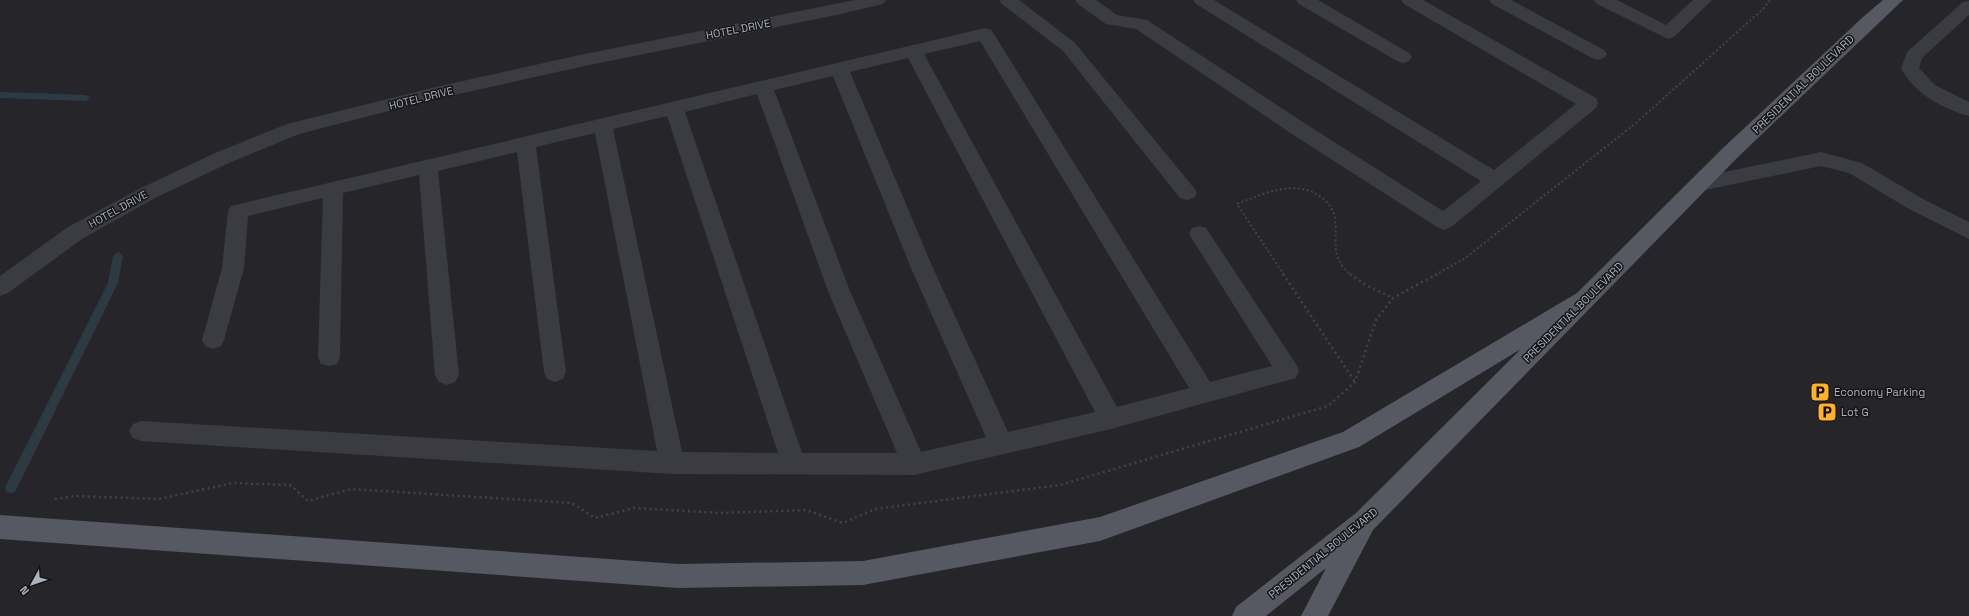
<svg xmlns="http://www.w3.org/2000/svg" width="1969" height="616" font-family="'Space Grotesk',sans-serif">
	<rect width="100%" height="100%" fill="#1a1a1d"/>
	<path fill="#26262a" d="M0 0H1969V616H0Z"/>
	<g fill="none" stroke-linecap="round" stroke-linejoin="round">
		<path fill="#2e3a43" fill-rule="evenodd" d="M0 92 86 95 90 98 86 101 0 98Z
			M118 252 123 256 118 283 15 492 11 493 7 492 5 488 7 484 108 283 113 256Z"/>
		<path stroke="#404349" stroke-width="2" stroke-dasharray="2 2.5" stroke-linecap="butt" d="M1284 275 1237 204C1263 194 1295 178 1321 197 1328 202 1334 210 1335 219 1338 243 1329 256 1351 275
			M1435 275 1464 259 1636 123 1763 9 1770 0"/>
		<path stroke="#404349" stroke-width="2.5" stroke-dasharray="2 3.5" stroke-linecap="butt" d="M1283 274 1355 382
			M1350 274 1366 285 1393 298
			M55 499 74 496 159 499 233 483 290 485 308 501 351 489 572 503 595 518 634 508 721 513 806 510 843 523 875 509 1060 485 1328 406 1355 382 1376 320 1393 298 1437 274"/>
		<path fill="#3a3c42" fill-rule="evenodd" d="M855 0H886L883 4 841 14 575 68 436 99 299 134 229 163 155 198 82 239 8 293 0 296V276L68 227 141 188 215 153 287 124 436 87 575 56Z
			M999 0H1019L1075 43 1194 188 1197 193 1194 198 1187 200 1180 198 1063 51 1002 4Z
			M1075 0H1096L1117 15 1147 20 1309 126 1443 211 1481 181 1196 4 1193 0H1214L1494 170 1576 104 1404 4 1401 0H1423L1596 98 1598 103 1596 108 1451 227 1444 230 1437 227 1295 136 1136 29 1106 24 1078 4Z
			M1296 0H1318L1409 53 1412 57 1409 61 1403 63 1397 61 1299 4Z
			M1489 0H1511L1604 50 1607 54 1604 58 1598 60 1592 58 1492 4Z
			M1594 0H1617L1666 25 1693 0H1712L1674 37 1668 39 1597 4Z
			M1969 1V15L1922 58 1919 68 1935 85 1969 102V116C1941 108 1916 94 1901 69L1907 52 1963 2Z
			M985 28 991 30 994 34 1210 382 1272 366 1189 234 1192 228 1199 226 1206 228 1296 364 1299 371 1296 378 1111 429 914 475 672 474 141 441 133 438 129 431 133 424 141 421 657 451 595 133 536 147 566 372 563 379 555 382 547 379 544 372 517 152 438 171 459 375 455 382 447 385 439 382 435 375 419 175 343 193 340 357 337 364 329 366 321 364 318 357 323 198 248 216 244 268 224 340 221 346 213 349 205 346 202 340 222 268 228 211 231 206ZM980 41 1189 388 1117 407 924 54ZM908 58 1095 412 1008 432 933 268 850 72ZM833 76 911 268 986 437 921 452 850 291 774 90ZM757 94 828 291 897 453H802L685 112ZM667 116 778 453 682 452 613 129Z
			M1821 152 1862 163 1923 199 1969 222V239L1909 209 1849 173 1821 166 1700 191 1693 189 1690 184 1693 179 1700 177Z"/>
		<path fill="#565961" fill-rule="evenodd" d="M1883 0H1903L1737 158 1373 530 1328 616H1301L1326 568 1266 616H1232L1236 607 1356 513 1521 349 1359 447 1100 541 863 585 678 588 0 539V515L678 564 863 561 1100 517 1343 432 1577 293 1723 148 1863 17Z"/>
	</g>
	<defs>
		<g id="parking-square" transform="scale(1)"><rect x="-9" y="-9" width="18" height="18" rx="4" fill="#ffb02f" stroke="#151518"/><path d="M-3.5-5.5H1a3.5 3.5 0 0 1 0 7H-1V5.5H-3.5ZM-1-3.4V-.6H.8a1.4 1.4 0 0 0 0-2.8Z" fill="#111"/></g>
	</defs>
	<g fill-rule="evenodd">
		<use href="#parking-square" x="1820" y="392"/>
		<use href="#parking-square" x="1827" y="412"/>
	</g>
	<g text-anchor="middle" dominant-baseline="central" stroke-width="3" stroke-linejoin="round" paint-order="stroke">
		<g font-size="11" fill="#abb1bd" stroke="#151518">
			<text transform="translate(738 29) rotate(-11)">HOTEL DRIVE</text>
			<text transform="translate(1803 84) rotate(-44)">PRESIDENTIAL BOULEVARD</text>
			<text transform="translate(421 98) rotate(-14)">HOTEL DRIVE</text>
			<text transform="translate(118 209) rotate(-29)">HOTEL DRIVE</text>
			<text transform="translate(1573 312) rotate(-45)">PRESIDENTIAL BOULEVARD</text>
			<text transform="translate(1323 553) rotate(-39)">PRESIDENTIAL BOULEVARD</text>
		</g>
		<g font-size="11" fill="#abb1bd" stroke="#151518" text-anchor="start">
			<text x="1834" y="392">Economy Parking</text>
			<text x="1841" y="412">Lot G</text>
		</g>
	</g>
	<g transform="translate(32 584) rotate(230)" stroke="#151518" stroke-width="3" paint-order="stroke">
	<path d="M0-3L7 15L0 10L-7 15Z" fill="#abb1bd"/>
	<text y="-6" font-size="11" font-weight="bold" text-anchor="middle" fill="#abb1bd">N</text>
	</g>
</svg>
